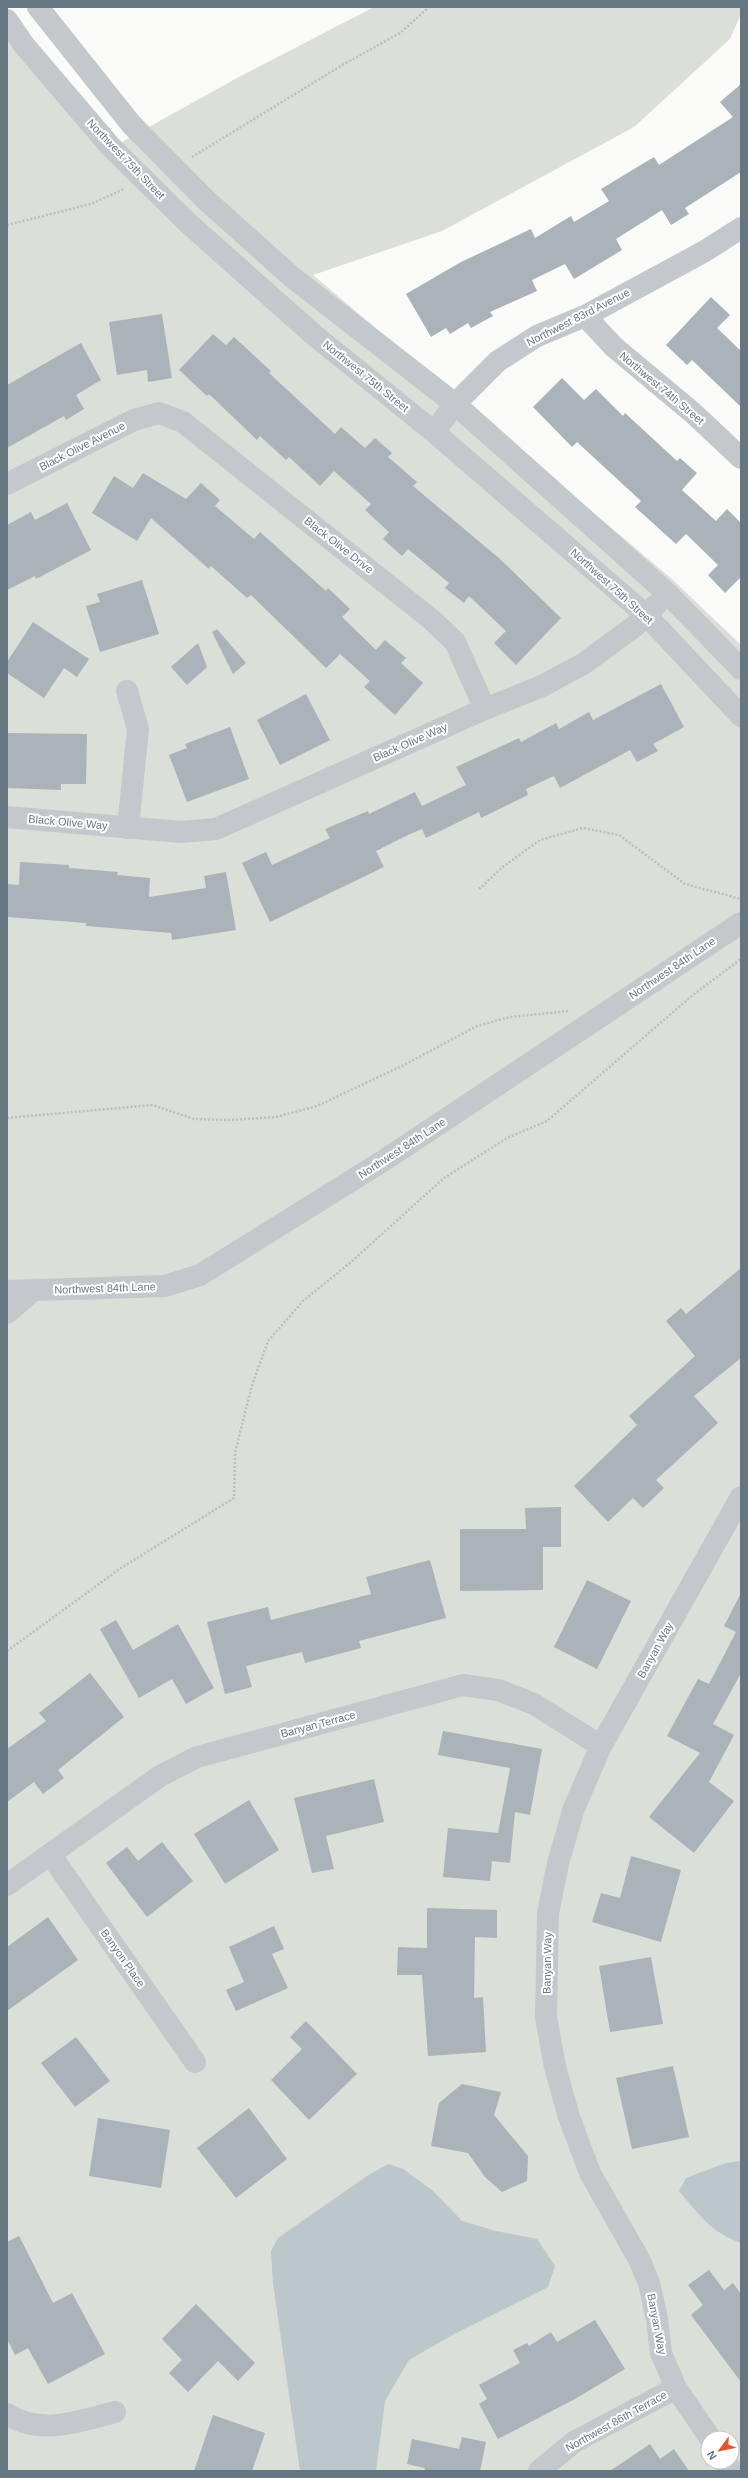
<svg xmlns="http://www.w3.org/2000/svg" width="748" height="2478" font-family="Arial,sans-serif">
	<rect width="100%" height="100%" fill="#fafaf8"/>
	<path fill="#dadfd7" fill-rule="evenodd" d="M374 7H741V14L730 39 634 127 442 231 313 275 673 580 741 645V2471H7V40L102 153 237 78ZM708 2438H732V2462H708Z"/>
	<path fill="#bbc7cb" d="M741 2161V2243C710 2232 700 2215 679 2191L686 2178 726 2163Z
		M388 2164 403 2169 432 2190 462 2221 496 2231 537 2239 555 2266 548 2287 454 2334 409 2360 385 2401 376 2471H300L273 2283 271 2251 278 2238 367 2176Z"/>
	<path fill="#aab3b9" d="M741 84V172L685 208 689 214 671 225 662 210 616 239 622 250 574 279 565 264 532 280 537 291 490 312 493 316 471 328 468 323 450 334 446 328 431 337 406 294 461 262 531 229 535 238 571 216 574 222 609 201 601 189 654 157 659 165 733 117 720 102Z
		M711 297 730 315 717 328 741 351V407L692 360 687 365 666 345Z
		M162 314 172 378 148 382 147 370 117 375 109 322Z
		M213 334 226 345 234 337 271 371 269 373 335 434 341 427 365 448 375 438 392 453 388 457 417 482 413 486 500 559 561 618 516 665 494 643 506 631 469 596 464 603 445 588 449 583 408 549 402 556 383 539 389 532 365 510 371 504 334 471 320 486 289 457 286 460 260 436 257 440 209 394 207 396 179 370Z
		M81 343 101 380 76 395 84 409 66 420 64 416 7 448V385Z
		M562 378 584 400 596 389 623 416 625 413 677 461 680 458 697 473 682 490 716 521 727 509 741 523V577L725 593 708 575 718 565 686 534 676 544 635 507 641 501 577 442 572 447 533 407Z
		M143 473 186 499 201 483 220 500 215 506 254 539 260 532 326 591 328 588 350 609 342 617 376 650 385 640 406 658 401 663 423 683 395 715 364 687 370 681 340 654 326 668 251 595 247 598 211 566 209 569 151 518 137 541 92 513 114 476 133 488Z
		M67 503 91 550 36 579 35 576 7 590V525L31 512 35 520Z
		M142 580 159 634 100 652 86 606 100 602 97 594Z
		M33 622 89 659 77 677 64 668 44 698 7 673V662Z
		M217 629 246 663 233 674 212 632Z
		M198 643 207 667 187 685 171 667Z
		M661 684 684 727 653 744 658 751 637 762 630 750 560 788 554 776 526 789 528 795 481 818 479 812 426 838 422 829 410 834 376 851 384 867 270 922 242 863 266 852 272 865 330 838 325 829 368 811 369 814 415 792 422 806 466 785 456 767 519 738 521 742 556 723 559 729 589 712 593 720Z
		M306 694 330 740 280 765 257 720Z
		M230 727 249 779 187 802 169 755 187 748 185 744Z
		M7 733 87 734 86 784H61V790L7 788Z
		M20 862 69 865V868L118 872 117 875 150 878 149 897 206 888 204 876 226 872 236 930 172 940 171 933 86 926V923L7 917V884L19 885Z
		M741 1268V1358L694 1396 718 1423 656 1480 664 1488 643 1508 633 1498 608 1522 574 1486 637 1425 629 1416 695 1356 666 1321 681 1308 686 1314Z
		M561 1507V1547H543V1590L460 1591V1529H526L525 1508Z
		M430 1560 446 1618 359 1641 361 1648 305 1663 302 1652 246 1666 252 1687 225 1694 207 1622 268 1607 271 1620 371 1594 366 1577Z
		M587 1580 631 1601 597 1669 554 1647Z
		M741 1593V1673L713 1724 734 1735 709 1782 734 1801 694 1853 649 1817 700 1753 667 1736 698 1679 709 1684 736 1632 724 1626Z
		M116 1620 133 1650 178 1624 214 1688 186 1704 172 1679 139 1698 100 1629Z
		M90 1673 124 1717 58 1770 64 1778 43 1794 34 1782 7 1802V1749L46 1721 39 1713Z
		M443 1731 542 1749 530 1815 515 1812 510 1863 492 1861 490 1881 443 1877 448 1828 498 1833 510 1768 438 1755Z
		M374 1779 384 1822 326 1836 334 1869 312 1873 294 1798Z
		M249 1800 279 1850 225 1884 194 1834Z
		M162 1842 193 1881 147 1917 106 1863 127 1847 138 1861Z
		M631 1856 681 1870 661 1942 592 1922 601 1893 620 1898Z
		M427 1908 497 1910V1938L475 1937 474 1998 483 1997 486 2052 428 2056 422 1975H397L398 1947 427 1948Z
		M48 1917 78 1960 7 2011V1947Z
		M274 1926 284 1949 272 1954 288 1988 236 2011 226 1990 244 1982 229 1947Z
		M651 1957 663 2024 610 2032 599 1966Z
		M306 2021 357 2074 309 2120 271 2080 302 2049 290 2037Z
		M76 2037 110 2081 75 2107 41 2063Z
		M673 2066 689 2137 632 2149 616 2078Z
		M462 2084 501 2092 494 2115 528 2156 527 2181 502 2192 485 2177 468 2153 431 2146 439 2103Z
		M249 2108 287 2159 236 2198 197 2148Z
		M98 2118 170 2130 161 2188 89 2176Z
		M19 2236 53 2303 72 2293 105 2354 48 2384 28 2348 15 2355 7 2339V2242Z
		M709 2270 724 2290 733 2283 741 2294V2382L691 2315 703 2305 688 2285Z
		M196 2304 255 2363 238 2381 218 2361 188 2392 169 2373 182 2360 162 2339Z
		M595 2320 625 2369 575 2399 498 2439 479 2404 487 2399 479 2385 520 2363 513 2350 527 2343 529 2346 551 2332 557 2342Z
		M213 2415 265 2433 252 2471H194Z
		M462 2437 486 2442 480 2471H424L425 2468 407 2464 412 2439 459 2449Z
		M650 2444 660 2459 674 2449 689 2471H610Z"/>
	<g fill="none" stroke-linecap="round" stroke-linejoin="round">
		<path stroke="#bbbfc2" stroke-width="2.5" stroke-dasharray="2 2" stroke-linecap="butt" d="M192 157 344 64 400 33 429 7
			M7 225 91 204 124 189
			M479 889 504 866 540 840 583 828 619 835 685 884 741 899
			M7 1118 152 1105 194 1119 230 1120 276 1117 317 1106 404 1065 477 1026 510 1017 569 1011
			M7 1651 121 1568 234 1498 235 1453 252 1385 268 1341 303 1301 351 1262 444 1178 507 1138 547 1121 694 994 741 959"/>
		<path stroke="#c3c8cc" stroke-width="22" d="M38 7 131 124 206 200 292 277 455 404 668 594 741 669
			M7 20 24 45 110 146 188 223 314 335 434 432 646 615 741 716
			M585 316 614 347 693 413 741 458
			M434 432 455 404 498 361 537 336 585 316 705 251 741 228
			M7 484 134 420 159 413 183 422 432 620 455 642 485 709
			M127 691 138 729 128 828
			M7 817 181 832 216 829 485 709 542 686 583 664 635 626 656 605
			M7 1291 165 1286 200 1275 383 1161 741 923
			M7 1313 34 1290
			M50 1854 195 2062
			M7 1885 160 1776 197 1757 463 1685 498 1690 534 1704 601 1746
			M7 2414C40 2436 80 2421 115 2412
			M710 2438 676 2388 661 2353 657 2319 649 2283 640 2261 590 2173 569 2117 555 2067 546 2017 548 1913 558 1863 574 1808 601 1746 741 1497
			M726 2462 732 2471
			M539 2471 574 2442 676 2388"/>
	</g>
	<g text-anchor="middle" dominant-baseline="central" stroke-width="4" stroke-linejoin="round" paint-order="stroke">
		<g font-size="11" fill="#657683" stroke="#fff">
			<text transform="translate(126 159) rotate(46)">Northwest 75th Street</text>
			<text transform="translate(578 317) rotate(-27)">Northwest 83rd Avenue</text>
			<text transform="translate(366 376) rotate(39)">Northwest 75th Street</text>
			<text transform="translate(662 388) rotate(40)">Northwest 74th Street</text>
			<text transform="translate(82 446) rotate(-27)">Black Olive Avenue</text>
			<text transform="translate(339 545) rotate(38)">Black Olive Drive</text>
			<text transform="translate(612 586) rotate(42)">Northwest 75th Street</text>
			<text transform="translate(410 742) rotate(-24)">Black Olive Way</text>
			<text transform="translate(68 822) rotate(5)">Black Olive Way</text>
			<text transform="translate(672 968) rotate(-34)">Northwest 84th Lane</text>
			<text transform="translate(402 1148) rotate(-33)">Northwest 84th Lane</text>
			<text transform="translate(105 1288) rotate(-2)">Northwest 84th Lane</text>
			<text transform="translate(655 1650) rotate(-61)">Banyan Way</text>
			<text transform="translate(318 1724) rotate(-15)">Banyan Terrace</text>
			<text transform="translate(123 1958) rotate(55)">Banyon Place</text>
			<text transform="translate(547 1963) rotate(-89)">Banyan Way</text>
			<text transform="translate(657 2324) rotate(79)">Banyan Way</text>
			<text transform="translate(616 2421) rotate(-29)">Northwest 86th Terrace</text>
		</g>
	</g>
	<rect width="748" height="2478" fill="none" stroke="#657683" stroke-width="16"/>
	<g transform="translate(720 2450) rotate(237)"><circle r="19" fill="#ffffff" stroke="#c1c8cd"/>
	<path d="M0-3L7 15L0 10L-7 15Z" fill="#e4572e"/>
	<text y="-6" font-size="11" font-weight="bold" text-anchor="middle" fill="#657683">N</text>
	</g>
</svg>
